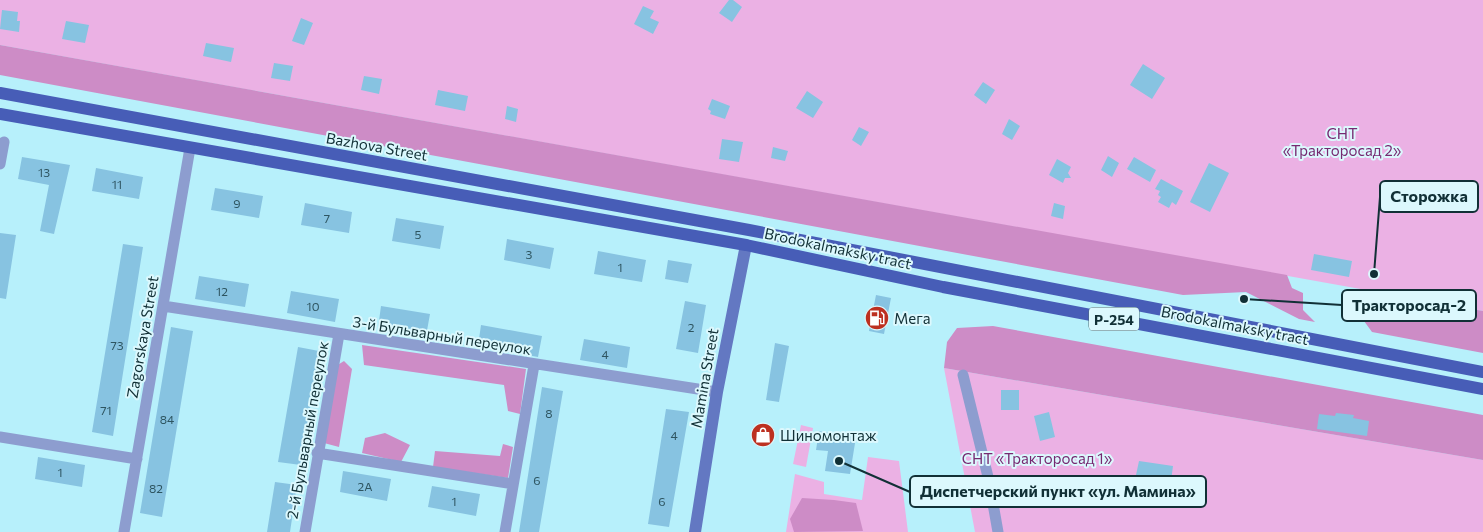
<svg xmlns="http://www.w3.org/2000/svg" width="1483" height="532" font-family="Commissioner,sans-serif">
	<rect width="100%" height="100%" fill="#b7f0fb"/>
	<path fill="#ebb1e4" d="M0 0H1483V311L0 45Z
		M944 368 1483 460V532H975Z
		M801 425 813 428 806 467 793 464Z
		M868 457 899 461 908 532H786L795 474 824 482V494L862 500Z"/>
	<path fill="#cd8cc6" d="M0 45 1287 275 1292 288 1303 293V310L1315 322 1299 319 1246 292 1183 295 0 75Z
		M1372 291 1483 311V353L1372 332 1364 321 1359 308Z
		M993 326 1483 415V460L944 368 947 342 957 328Z
		M362 345 526 369 520 414 508 411 504 385 364 365Z
		M344 361 352 369 339 447 324 443 336 366Z
		M385 433 410 445 401 462 362 453 365 438Z
		M503 444 513 447 508 478 433 467 435 451 500 456Z
		M802 498 834 500 856 503 863 531 794 532 790 519Z"/>
	<path fill="#87c3e1" d="M729 0H733L742 7 732 22 719 13Z
		M643 6 654 11 650 18 659 22 653 34 634 24Z
		M2 10 18 12 17 21H20L19 32 0 29Z
		M301 18 313 23 304 45 292 41Z
		M66 21 89 25 85 43 62 39Z
		M206 43 234 48 231 62 203 56Z
		M274 63 293 66 290 81 271 78Z
		M1143 64 1165 78 1152 99 1130 85Z
		M364 76 382 79 379 94 361 90Z
		M983 82 995 90 986 104 974 95Z
		M438 90 468 96 465 111 435 105Z
		M807 91 823 102 813 118 796 108Z
		M712 99 730 106 725 119 710 114 711 111 708 109Z
		M507 106 518 109 516 122 505 119Z
		M1009 119 1020 126 1012 140 1002 134Z
		M859 127 869 132 861 146 852 140Z
		M722 139 743 142 739 162 719 159Z
		M773 147 788 151 785 161 771 158Z
		M1108 156 1119 163 1112 177 1101 170Z
		M22 157 70 165 54 234 40 231 49 185 18 179Z
		M1134 157 1156 170 1150 182 1127 169Z
		M1057 159 1071 167 1068 173 1071 178H1065L1063 183 1049 175Z
		M1209 163 1229 173 1210 212 1190 202Z
		M96 168 143 177 139 199 92 191Z
		M1161 179 1183 191 1176 205 1172 202 1169 208 1158 202 1161 197 1158 195 1160 191 1155 189Z
		M215 188 263 196 259 218 211 210Z
		M305 203 352 212 349 233 301 225Z
		M1054 203 1065 206 1063 219 1051 216Z
		M396 218 444 226 440 249 392 241Z
		M0 233 16 235 6 299 0 298Z
		M507 239 554 248 550 269 504 260Z
		M123 244 143 247 113 436 92 432Z
		M598 251 646 260 642 282 594 274Z
		M1314 254 1352 261 1349 277 1311 270Z
		M668 260 692 264 688 283 665 279Z
		M199 276 249 284 245 307 195 299Z
		M291 291 339 299 335 322 287 313Z
		M876 295 891 298 884 334 869 331Z
		M685 301 706 305 698 353 676 349Z
		M381 306 430 314 426 336 378 328Z
		M481 325 542 336 538 357 478 346Z
		M171 327 193 331 162 517 140 513Z
		M584 339 630 347 627 368 580 360Z
		M775 343 789 346 779 402 766 400Z
		M298 347 319 351 301 465 278 462Z
		M542 387 563 391 539 532H519Z
		M1001 390H1019V410H1001Z
		M666 409 689 412 669 527 648 524Z
		M1049 412 1055 437 1040 441 1034 416Z
		M1336 413 1354 415 1353 418 1369 421 1367 436 1317 429 1319 414 1335 416Z
		M819 431 856 437 850 474 825 471 828 451 816 450Z
		M38 457 85 465 82 487 35 479Z
		M1139 461 1173 466 1171 481 1136 475Z
		M343 471 391 479 387 501 340 492Z
		M275 482 297 485 290 532H267Z
		M432 486 480 494 476 516 428 507Z"/>
	<g fill="none" stroke-linecap="round" stroke-linejoin="round">
		<path stroke="#8d9dcf" stroke-width="11" d="M0 164 4 142
			M163 306 717 392
			M963 375 989 481 998 532
			M0 437 137 459
			M317 453 513 484
			M124 532 190 148
			M305 532 339 334
			M505 532 534 365"/>
		<path stroke="#6378c2" stroke-width="12" d="M695 532 717 392 746 245"/>
		<path stroke="#475db7" stroke-width="12" d="M0 93 749 230 1483 372
			M0 114 746 245 943 287 1483 389"/>
	</g>
	<defs>
		<g id="fuel-disc" transform="scale(1.25)"><circle r="9.5" fill="#bd3020" stroke="#dcf8fd"/><path d="M-5.5-6h7V0h2V4h1.3V-2.5L3-4.5l.8-.8L6-3V5H2.5V1h-1V6h-7ZM-4.2-4.7v3.2H.2V-4.7Z" fill="#fff"/></g>
		<g id="shop-disc" transform="scale(1.25)"><circle r="9.5" fill="#bd3020" stroke="#dcf8fd"/><path d="M-5-2.5h2.3a2.7 3.5 0 0 1 5.4 0H5L5.5 6h-11ZM-1.5-2.5h3a1.5 2.3 0 0 0-3 0Z" fill="#fff"/></g>
	</defs>
	<g fill-rule="evenodd">
		<use href="#fuel-disc" x="877" y="318"/>
		<use href="#shop-disc" x="763" y="435"/>
	</g>
	<g text-anchor="middle" dominant-baseline="central" stroke-width="4" stroke-linejoin="round" paint-order="stroke">
		<g font-size="12" fill="#2e5561">
			<text x="44" y="172">13</text>
			<text x="117" y="184">11</text>
			<text x="237" y="203">9</text>
			<text x="327" y="218">7</text>
			<text x="418" y="234">5</text>
			<text x="529" y="254">3</text>
			<text x="620" y="267">1</text>
			<text x="222" y="291">12</text>
			<text x="313" y="306">10</text>
			<text x="691" y="327">2</text>
			<text x="117" y="345">73</text>
			<text x="605" y="354">4</text>
			<text x="106" y="410">71</text>
			<text x="549" y="413">8</text>
			<text x="167" y="419">84</text>
			<text x="674" y="435">4</text>
			<text x="60" y="472">1</text>
			<text x="537" y="480">6</text>
			<text x="365" y="486">2А</text>
			<text x="156" y="488">82</text>
			<text x="454" y="501">1</text>
			<text x="662" y="501">6</text>
		</g>
		<rect fill="#dcf8fd" stroke="#4e6c72" stroke-width="1" x="1089" y="307.5" width="50" height="23" rx="4"/>
		<g font-size="14" font-weight="bold" fill="#113036">
			<text x="1114" y="319">Р-254</text>
		</g>
		<g font-size="15" fill="#762971" stroke="#dcf8fd">
			<text x="1342" y="133">СНТ<tspan x="1342" dy="17">«Тракторосад 2»</tspan></text>
			<text x="1037" y="458">СНТ «Тракторосад 1»</text>
		</g>
		<g font-size="15" fill="#113036" stroke="#dcf8fd">
			<text transform="translate(377 146) rotate(10)">Bazhova Street</text>
			<text transform="translate(838 248) rotate(12)">Brodokalmaksky tract</text>
			<text transform="translate(1235 325) rotate(11)">Brodokalmaksky tract</text>
			<text transform="translate(442 335) rotate(9)">3-й Бульварный переулок</text>
			<text transform="translate(142 337) rotate(-80)">Zagorskaya Street</text>
			<text transform="translate(704 378) rotate(-80)">Mamina Street</text>
			<text transform="translate(307 430) rotate(-80)">2-й Бульварный переулок</text>
		</g>
		<g font-size="15" fill="#113036" stroke="#dcf8fd" text-anchor="start">
			<text x="894" y="318">Мега</text>
			<text x="780" y="435">Шиномонтаж</text>
		</g>
	</g>
	<path fill="none" stroke="#113036" stroke-width="2" d="M1374 274L1380 197M1244 299L1342 305M839 461L910 492"/>
	<g fill="#113036" stroke="#dcf8fd" stroke-width="2">
		<circle cx="1374" cy="274" r="5"/>
		<circle cx="1244" cy="299" r="5"/>
		<circle cx="839" cy="461" r="5"/>
	</g>
	<g fill="#dcf8fd" stroke="#113036" stroke-width="2">
		<rect x="1380" y="181" width="98" height="31" rx="5"/>
		<rect x="1342" y="290" width="134" height="31" rx="5"/>
		<rect x="910" y="476" width="296" height="31" rx="5"/>
	</g>
	<g font-size="16" text-anchor="middle" font-weight="bold" fill="#113036">
		<text x="1429" y="202">Сторожка</text>
		<text x="1409" y="311">Тракторосад-2</text>
		<text x="1058" y="497">Диспетчерский пункт «ул. Мамина»</text>
	</g>
</svg>
